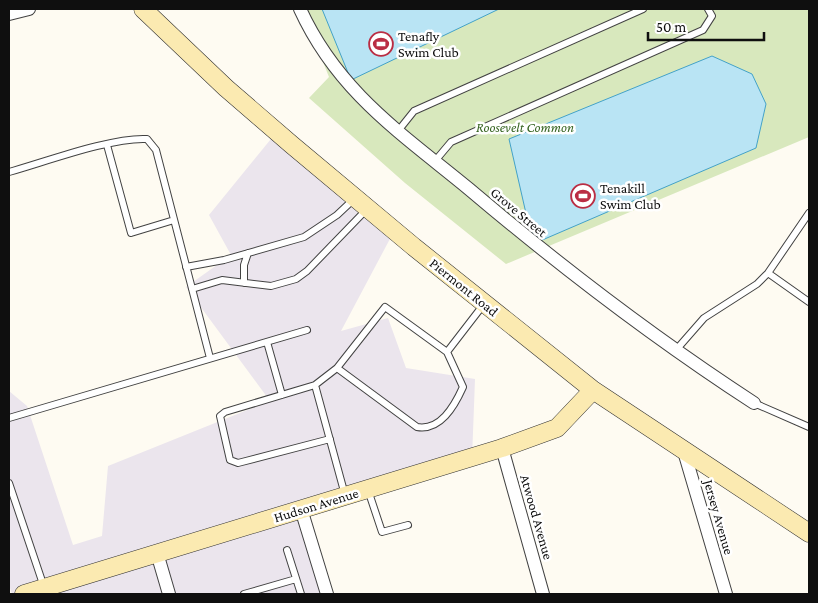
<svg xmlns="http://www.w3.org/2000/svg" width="818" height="603" font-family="'Crimson Pro',serif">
	<rect width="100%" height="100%" fill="#fefbf2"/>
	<path fill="#ebe5ed" d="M275 134 392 235 341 331 388 318 406 368 475 379 472 459 298 511 325 594H54L50 583 12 594 9 585V391L27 406 73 545 102 536 108 466 270 401 186 287 231 255 209 215Z"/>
	<path fill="#d8e8bd" d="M302 9H809V137L506 264 405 183 309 98 329 77Z"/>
	<path fill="#b9e4f4" stroke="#43a2c8" d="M322 9H499L351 80Z
		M712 56 752 74 766 104 756 148 533 244 509 139Z"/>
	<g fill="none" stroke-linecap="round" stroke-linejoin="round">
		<g stroke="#424242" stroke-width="8">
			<path id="lane" d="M398 131 414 111 643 9
				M107 145 131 233 174 220
				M435 161 451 142 703 30 712 16 708 9
				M9 172C45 162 112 137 147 139L156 150 210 358
				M186 267 224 260 304 237 337 215 354 199
				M768 273 809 302
				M244 283V265L248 253
				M192 289 222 280 271 286 296 279 307 271 367 209
				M267 342 282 395
				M676 350 704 318 757 284 768 273 809 213
				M447 352 484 304
				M337 368 417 427C440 431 454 407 463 387L447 352 385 307 337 368 315 385 345 495
				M315 385 225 412 220 416 230 460 238 463 330 439
				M754 403 809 427
				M9 418 307 330
				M9 483 44 587
				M368 490 382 532 408 525
				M287 550 301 594
				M244 594 296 579"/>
		</g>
		<g stroke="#424242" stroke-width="14">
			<path id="street" d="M300 9C338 92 401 133 469 189 560 266 654 338 754 403
				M9 14 29 9
				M502 448 543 594
				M683 448 726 594
				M301 509 327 594
				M157 553 169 594"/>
		</g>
		<g stroke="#313131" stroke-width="19">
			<path id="secondary" d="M143 9 226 88 292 145 414 247 593 390 809 533
				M24 594 502 448 557 428 593 390"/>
		</g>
		<use href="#lane" stroke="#fff" stroke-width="6"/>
		<use href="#street" stroke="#fff" stroke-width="12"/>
		<use href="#secondary" stroke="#fbeab1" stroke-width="18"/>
	</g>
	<defs>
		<g id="stadium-ring" transform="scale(1.25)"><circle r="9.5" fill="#fff" stroke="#ba2d43" stroke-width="1.5"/><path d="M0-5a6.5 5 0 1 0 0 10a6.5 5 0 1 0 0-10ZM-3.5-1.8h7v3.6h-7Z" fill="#ba2d43"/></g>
	</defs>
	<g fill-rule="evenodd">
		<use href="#stadium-ring" x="381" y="44"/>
		<use href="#stadium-ring" x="583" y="196"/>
	</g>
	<g text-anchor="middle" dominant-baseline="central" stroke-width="5" stroke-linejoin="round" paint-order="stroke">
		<g font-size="14" fill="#0f0f0f" stroke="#fff" text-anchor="start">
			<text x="398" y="36">Tenafly<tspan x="398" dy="16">Swim Club</tspan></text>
			<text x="600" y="188">Tenakill<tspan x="600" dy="16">Swim Club</tspan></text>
		</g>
		<g font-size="14" font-style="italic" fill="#376522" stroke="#fff">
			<text x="525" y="127">Roosevelt Common</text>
		</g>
		<g font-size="14" fill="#0f0f0f" stroke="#fff">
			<text transform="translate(519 212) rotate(40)">Grove Street</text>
			<text transform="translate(464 287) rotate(39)">Piermont Road</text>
			<text transform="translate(316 505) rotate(-17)">Hudson Avenue</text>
			<text transform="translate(537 517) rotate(74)">Atwood Avenue</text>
			<text transform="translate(719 517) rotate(74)">Jersey Avenue</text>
		</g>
	</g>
	<rect width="818" height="603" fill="none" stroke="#0f0f0f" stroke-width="20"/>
	<path d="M648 32v8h116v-8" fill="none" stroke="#0f0f0f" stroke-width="2.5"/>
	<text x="656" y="32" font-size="15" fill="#0f0f0f" stroke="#ffffff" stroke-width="4" paint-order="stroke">50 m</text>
</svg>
